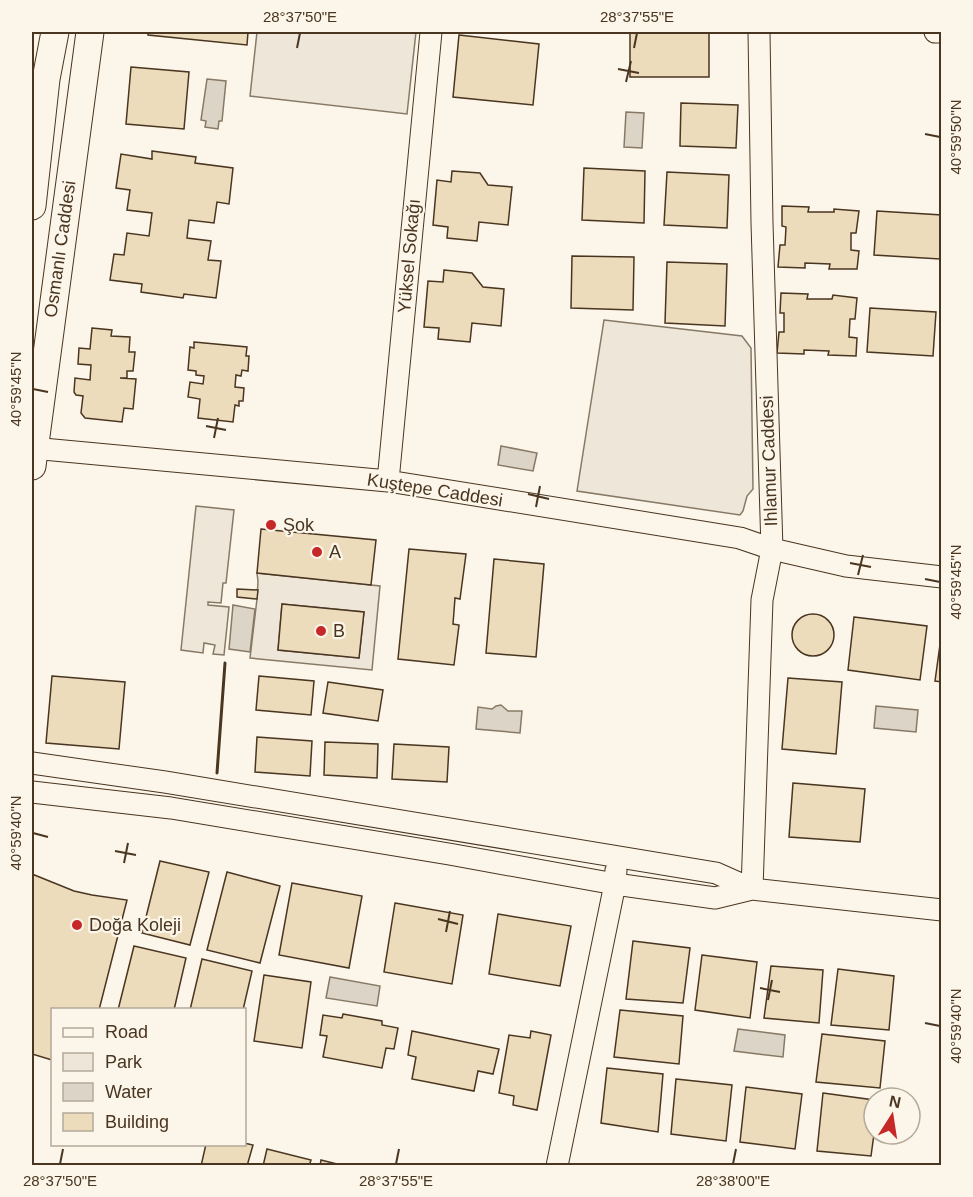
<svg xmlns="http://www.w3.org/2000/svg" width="973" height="1197" font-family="Arial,sans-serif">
	<rect width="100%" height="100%" fill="#fbf6e9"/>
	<path fill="#ede6d9" stroke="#887966" stroke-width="1.5" fill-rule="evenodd" d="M257 32H416L407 114 250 96Z
		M604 320 742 336 751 348 753 489 747 496 743 511 740 515 577 491Z
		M196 506 234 510 226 583H223L221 603 208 602V605L229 607 224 655 213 654 215 645 204 643 203 653 181 650Z
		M257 573 380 586 372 670 250 658 257 599 258 581ZM282 604 364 612 359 658 278 650Z"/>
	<path fill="#dcd4c6" stroke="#887966" stroke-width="1.5" d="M207 79 226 81 222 121H219L218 129 205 127 206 121 201 120Z
		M626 112 644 113 642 148 624 147Z
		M501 446 537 453 533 471 498 465Z
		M233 605 255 609 250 652 229 649Z
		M501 705 508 711H522L520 733 476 729 478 707 492 709 496 706Z
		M876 706 918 710 916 732 874 728Z
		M330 977 380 986 377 1006 326 998Z
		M738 1029 785 1035 783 1057 734 1051Z"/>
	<path fill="#ecdcbc" stroke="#4a3520" stroke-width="1.5" d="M148 32H248L247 45 148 35Z
		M630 32H709V77H630Z
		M459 35 539 44 533 105 453 97Z
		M131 67 189 72 184 129 126 124Z
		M681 103 738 105 736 148 680 146Z
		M152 151 196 157 195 163 233 168 229 204 217 202 214 223 189 220 187 238 211 241 208 260 221 261 216 298 184 294 183 298 141 292 142 284 110 280 114 254 124 255 127 233 149 236 152 213 127 210 130 190 116 188 121 154 152 159Z
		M584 168 645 171 644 223 582 220Z
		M452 171 480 173 488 185 512 187 508 225 479 222 477 241 447 238 448 227 433 225 437 180 451 182Z
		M667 172 729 175 727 228 664 225Z
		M782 206 809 207 808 212H834V209L859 211 856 233H851V250L859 251 857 269H829L830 264 805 263V268L778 267 780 245H785L786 227 782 226Z
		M877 211 942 215 940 259 874 255Z
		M572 256 634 257 633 310 571 308Z
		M667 262 727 264 725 326 665 323Z
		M444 270 472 273 483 287 504 289 501 326 472 323 470 342 438 339 439 328 424 327 428 281 443 282Z
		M781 293 808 294 807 299H832L833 295 857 298 855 319H850L849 337 857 338 856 356 828 355 829 351 804 350V354L777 353 779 332H784V313H780Z
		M870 308 936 312 933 356 867 352Z
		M92 328 112 330 111 336 130 337 129 352H135L133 371H127V378H120L136 379 133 409 124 408 122 422 85 418 81 413 83 396 76 395 74 392 75 378 90 380 91 365 78 364 79 348 90 349Z
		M194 342 247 347 246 356H249L248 371 242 370 241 376 236 375 235 387 244 388 243 401H239V406L235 405 233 422 198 418 200 399 188 397 190 382 203 384 204 376 196 375V371L188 370 190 347 194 348Z
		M261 529 376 540 371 585 257 573Z
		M409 549 466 554 460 599 455 598 453 624 459 625 454 665 398 659Z
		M494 559 544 564 536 657 486 653Z
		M237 589 258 590 257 599 237 597Z
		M282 604 364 612 359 658 278 650Z
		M792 635a21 21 0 1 1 42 0a21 21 0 1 1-42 0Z
		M854 617 927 626 920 680 848 670Z
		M942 630V682L935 681Z
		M52 676 125 682 119 749 46 743Z
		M259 676 314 681 311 715 256 710Z
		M788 678 842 682 836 754 782 749Z
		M328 682 383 690 378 721 323 713Z
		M257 737 312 741 310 776 255 772Z
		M325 742 378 744 377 778 324 775Z
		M394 744 449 747 447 782 392 779Z
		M793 783 865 789 860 842 789 837Z
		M160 861 209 872 190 945 142 933Z
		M227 872 280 886 260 963 207 950Z
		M32 874 74 891 92 895 127 900 99 1010H52V1060L32 1054Z
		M292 883 362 896 349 968 279 955Z
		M395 903 463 915 452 984 384 972Z
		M498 914 571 926 560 986 489 974Z
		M633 941 690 948 683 1003 626 999Z
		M134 946 186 958 174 1010H118Z
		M702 955 757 962 750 1018 695 1010Z
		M202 959 252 971 243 1010H190Z
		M771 966 823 970 819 1023 764 1018Z
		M838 969 894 976 889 1030 831 1025Z
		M264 975 311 982 302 1048 254 1041Z
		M620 1010 683 1016 679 1064 614 1057Z
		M343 1014 382 1021V1025L398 1028 394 1049 386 1048 382 1068 323 1057 327 1036 320 1035 323 1015 342 1018Z
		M412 1031 499 1049 493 1074 478 1071 474 1091 412 1079 416 1057 408 1055Z
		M531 1031 551 1035 537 1110 513 1105 514 1096 499 1093 509 1035 530 1038Z
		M822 1034 885 1041 880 1088 816 1082Z
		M607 1068 663 1074 658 1132 601 1123Z
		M676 1079 732 1085 726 1141 671 1134Z
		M746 1087 802 1094 795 1149 740 1142Z
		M823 1093 874 1100V1134L871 1156 817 1151Z
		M244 1143 253 1145 247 1166H201L206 1144H244Z
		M267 1149 311 1160 309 1166H263Z
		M321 1160 345 1166H320Z"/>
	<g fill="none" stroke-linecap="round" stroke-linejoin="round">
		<g stroke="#4a3520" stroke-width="23">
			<path id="minor" d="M935 32H942
				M32 448 388 481 740 538 772 549 846 566 942 577
				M388 481 431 32
				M32 763 165 782 716 873 752 889 942 910
				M32 792 171 808 449 854 615 884 715 898 752 889
				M752 889 762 600 772 549 762 223 759 32
				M557 1166 615 884 616 870"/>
		</g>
		<g stroke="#4a3520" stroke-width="29">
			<path id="major" d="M32 206 46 79 55 32
				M32 466 90 32"/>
		</g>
		<use href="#minor" stroke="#fbf6e9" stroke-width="21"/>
		<use href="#major" stroke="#fbf6e9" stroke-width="27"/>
		<path stroke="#4a3520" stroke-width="3" d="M217 773 225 663"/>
	</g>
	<path fill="none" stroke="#4a3520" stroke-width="2" d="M297 48 300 33M634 48 637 33M618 69 639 73M626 82 631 61M925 134 940 137M33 389 48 392M206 426 226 430M214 438 218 418M528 494 549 499M536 507 540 486M850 563 871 567M858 575 863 555M925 579 940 582M33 833 48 837M115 851 136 855M124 863 128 843M438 919 458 924M446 932 450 911M760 988 780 992M768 1000 772 980M925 1023 940 1026M60 1164 63 1149M396 1164 399 1149M733 1164 736 1149"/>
	<g fill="#c62828" stroke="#fbf6e9" stroke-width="2">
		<circle cx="271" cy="525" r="6"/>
		<circle cx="317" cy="552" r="6"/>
		<circle cx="321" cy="631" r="6"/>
		<circle cx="77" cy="925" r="6"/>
	</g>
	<g text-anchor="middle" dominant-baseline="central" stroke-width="4.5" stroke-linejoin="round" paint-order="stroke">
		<g font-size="18" fill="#4a3520" stroke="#fbf6e9">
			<text transform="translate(60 249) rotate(-82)">Osmanlı Caddesi</text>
			<text transform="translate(409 256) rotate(-85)">Yüksel Sokağı</text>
			<text transform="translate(769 461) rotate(-92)">Ihlamur Caddesi</text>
			<text transform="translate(435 490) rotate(9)">Kuştepe Caddesi</text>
		</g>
		<g font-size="18" fill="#4a3520" stroke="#fbf6e9" text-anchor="start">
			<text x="283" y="525">Şok</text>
			<text x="329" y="552">A</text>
			<text x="333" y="631">B</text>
			<text x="89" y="925">Doğa Koleji</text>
		</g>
	</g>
	<rect width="973" height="1197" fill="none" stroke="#fbf6e9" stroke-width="66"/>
	<rect x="51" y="1008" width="195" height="138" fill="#fbf6e9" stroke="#b4a999" stroke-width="1.5"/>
	<rect x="63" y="1028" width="30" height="9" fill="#fbf6e9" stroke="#b4a999" stroke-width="1.5"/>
	<text x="105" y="1038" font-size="18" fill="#4a3520">Road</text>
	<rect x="63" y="1053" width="30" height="18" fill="#ede6d9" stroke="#b4a999" stroke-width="1.5"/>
	<text x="105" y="1068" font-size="18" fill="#4a3520">Park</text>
	<rect x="63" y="1083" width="30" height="18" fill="#dcd4c6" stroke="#b4a999" stroke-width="1.5"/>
	<text x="105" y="1098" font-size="18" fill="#4a3520">Water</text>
	<rect x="63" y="1113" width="30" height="18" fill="#ecdcbc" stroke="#b4a999" stroke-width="1.5"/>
	<text x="105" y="1128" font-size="18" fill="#4a3520">Building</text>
	<g transform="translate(892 1116) rotate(12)"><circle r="28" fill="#fbf6e9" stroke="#b4a999" stroke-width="1.5"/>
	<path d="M0-4.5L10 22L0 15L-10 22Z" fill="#c62828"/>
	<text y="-9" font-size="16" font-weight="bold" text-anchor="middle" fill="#4a3520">N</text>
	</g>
	<rect x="33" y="33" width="907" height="1131" fill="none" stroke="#4a3520" stroke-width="2"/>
	<g font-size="15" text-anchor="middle" fill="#4a3520">
		<text x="300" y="22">28°37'50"E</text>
		<text x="637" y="22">28°37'55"E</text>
		<text transform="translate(956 137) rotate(-90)" y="5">40°59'50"N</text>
		<text transform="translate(16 389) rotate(-90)" y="5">40°59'45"N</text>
		<text transform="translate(956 582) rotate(-90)" y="5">40°59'45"N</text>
		<text transform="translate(16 833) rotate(-90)" y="5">40°59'40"N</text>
		<text transform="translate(956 1026) rotate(-90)" y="5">40°59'40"N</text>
		<text x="60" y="1186">28°37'50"E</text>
		<text x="396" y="1186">28°37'55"E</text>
		<text x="733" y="1186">28°38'00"E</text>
	</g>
</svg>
